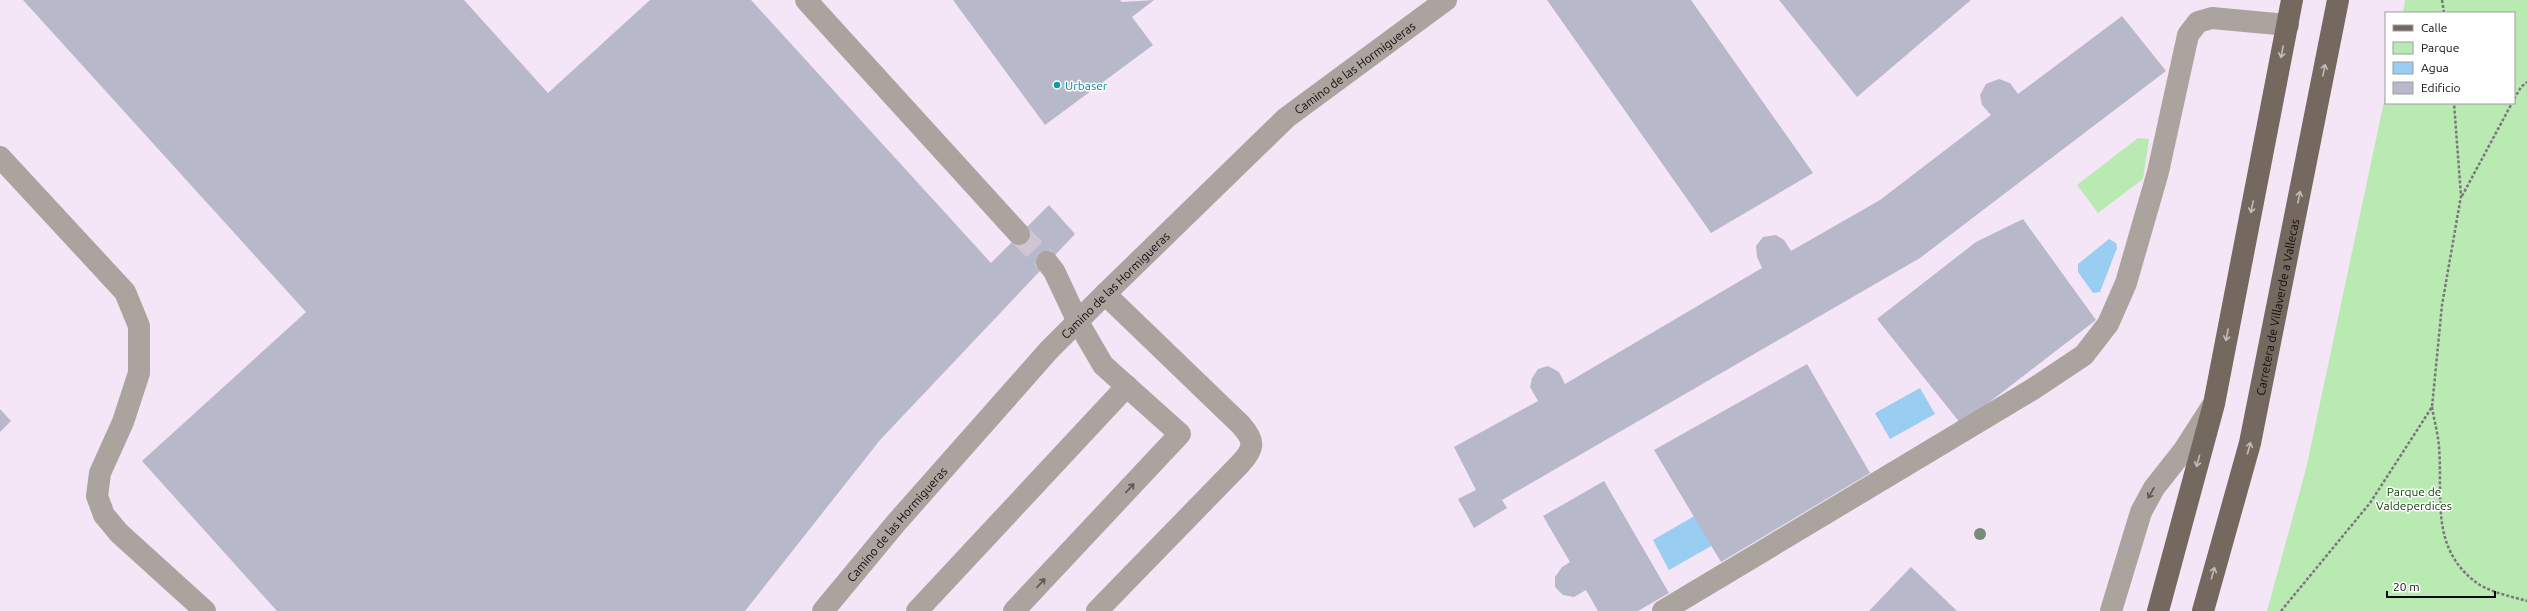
<svg xmlns="http://www.w3.org/2000/svg" width="2527" height="611" font-family="Ubuntu,sans-serif">
	<rect width="100%" height="100%" fill="#f4e6f6"/>
	<path fill="#b8eab1" d="M2405 0H2527V611H2267L2306 469 2386 92V103H2514V13H2403Z
		M2138 138 2149 139 2143 179 2098 213 2077 185Z"/>
	<path fill="#99cdf2" d="M2109 239 2116 243 2117 248 2100 292 2093 293 2078 272V264Z
		M1920 388 1935 414 1890 439 1875 413Z
		M1703 511 1720 541 1669 570 1653 540Z"/>
	<path fill="#b7b8ca" d="M23 0H464L548 93 650 0H751L991 263 1049 205 1075 234 880 440 745 611H277L142 461 306 312Z
		M953 0H1120L1122 2 1154 0 1132 17 1153 45 1045 125Z
		M1547 0H1691L1813 173 1711 233Z
		M1779 0H1971L1857 97Z
		M2122 16 2166 71 1920 258 1502 500 1507 508 1474 528 1458 499 1476 490 1454 447 1538 401 1530 387 1532 378 1538 369 1548 366 1559 372 1565 384 1762 268 1757 257 1756 246 1763 237 1776 235 1784 240 1791 251 1880 200 1991 115 1982 105 1980 95 1986 84 1999 79 2010 83 2018 94Z
		M2023 219 2096 320 1961 424 1877 319 1976 242Z
		M1807 364 1870 473 1721 562 1654 450Z
		M0 409 11 421 0 432Z
		M1604 481 1669 593 1638 611H1598L1586 590 1574 597 1563 595 1555 587V577L1562 567 1570 562 1543 516Z
		M1911 567 1957 611H1869Z"/>
	<g fill="none" stroke-linecap="round" stroke-linejoin="round">
		<path stroke="#d2c5d3" stroke-width="22" stroke-dasharray="22 11" stroke-linecap="butt" d="M1019 234 1047 262"/>
		<path stroke="#7e747f" stroke-width="2.5" stroke-dasharray="3 2" stroke-linecap="butt" d="M2442 0 2444 13
			M2514 99 2521 87 2527 82
			M2462 196 2512 103
			M2432 407C2434 420 2438 433 2439 447 2443 495 2430 545 2473 580 2487 592 2510 596 2527 601
			M2281 611 2370 503 2432 407 2442 305 2461 196 2454 103"/>
		<g stroke="#aba49e" stroke-width="22">
			<path d="M806 0 1019 234"/>
			<path d="M0 157 125 292 139 326V373L123 422 100 473 97 496 104 515 119 533 205 611"/>
			<path id="s1" d="M823 611 896 523 1049 350 1105 294 1286 118 1446 0"/>
			<path d="M917 611 1127 386"/>
			<path d="M1014 611 1180 434 1103 365 1078 322 1054 271 1047 262"/>
			<path d="M1097 611 1240 464C1255 448 1255 441 1241 425L1105 294"/>
			<path d="M1663 611 2033 389 2084 355 2108 324 2126 283 2158 172 2188 35 2198 22 2212 18 2288 25"/>
			<path d="M2111 611 2141 512 2154 488 2184 450 2211 408"/>
		</g>
		<g stroke="#75695f" stroke-width="22">
			<path d="M2158 611 2214 404 2292 0"/>
			<path id="s2" d="M2203 611 2250 443 2338 0"/>
		</g>
	</g>
	<circle fill="#788b76" cx="1980" cy="534" r="6"/>
	<defs><path id="oneway-shaft" d="M-6 0H5M1.5-3L5.5 0L1.5 3" fill="none" stroke-width="1.6" stroke-linecap="round" stroke-linejoin="round"/></defs>
	<g stroke="#c1bcb7">
		<use href="#oneway-shaft" transform="translate(2282 52) rotate(101)"/>
		<use href="#oneway-shaft" transform="translate(2324 70) rotate(-79)"/>
		<use href="#oneway-shaft" transform="translate(2299 197) rotate(-79)"/>
		<use href="#oneway-shaft" transform="translate(2252 207) rotate(101)"/>
		<use href="#oneway-shaft" transform="translate(2227 335) rotate(101)"/>
		<use href="#oneway-shaft" transform="translate(2249 448) rotate(-75)"/>
		<use href="#oneway-shaft" transform="translate(2198 461) rotate(105)"/>
		<use href="#oneway-shaft" transform="translate(2213 573) rotate(-74)"/>
	</g>
	<g stroke="#5d5756">
		<use href="#oneway-shaft" transform="translate(1130 488) rotate(-47)"/>
		<use href="#oneway-shaft" transform="translate(2151 493) rotate(119)"/>
		<use href="#oneway-shaft" transform="translate(1041 583) rotate(-47)"/>
	</g>
	<circle fill="#0f9aa8" stroke="#fff" stroke-width="1.5" cx="1057" cy="85" r="4"/>
	<g text-anchor="middle" dominant-baseline="central" stroke-width="3" stroke-linejoin="round" paint-order="stroke">
		<g font-size="12" fill="#0f0a0f" stroke="#fff">
			<text stroke="none"><textPath href="#s1" startOffset="762">Camino de las Hormigueras</textPath></text>
			<text stroke="none"><textPath href="#s1" startOffset="438">Camino de las Hormigueras</textPath></text>
			<text stroke="none"><textPath href="#s2" startOffset="313">Carretera de Villaverde a Vallecas</textPath></text>
			<text stroke="none"><textPath href="#s1" startOffset="114">Camino de las Hormigueras</textPath></text>
		</g>
		<g font-size="12" fill="#0d838f" stroke="#fff" text-anchor="start">
			<text x="1065" y="85">Urbaser</text>
		</g>
		<g font-size="12" fill="#12400d" stroke="#fff">
			<text x="2414" y="491">Parque de<tspan x="2414" dy="14">Valdeperdices</tspan></text>
		</g>
	</g>
	<rect x="2385" y="12" width="130" height="92" fill="#ffffff" stroke="#9f9d9f"/>
	<rect x="2393" y="25" width="20" height="6" fill="#75695f" stroke="#9f9d9f"/>
	<text x="2421" y="32" font-size="12" fill="#0f0a0f">Calle</text>
	<rect x="2393" y="42" width="20" height="12" fill="#b8eab1" stroke="#9f9d9f"/>
	<text x="2421" y="52" font-size="12" fill="#0f0a0f">Parque</text>
	<rect x="2393" y="62" width="20" height="12" fill="#99cdf2" stroke="#9f9d9f"/>
	<text x="2421" y="72" font-size="12" fill="#0f0a0f">Agua</text>
	<rect x="2393" y="82" width="20" height="12" fill="#b7b8ca" stroke="#9f9d9f"/>
	<text x="2421" y="92" font-size="12" fill="#0f0a0f">Edificio</text>
	<path d="M2387 591v6h108v-6" fill="none" stroke="#0f0a0f" stroke-width="2"/>
	<text x="2393" y="591" font-size="12" fill="#0f0a0f" stroke="#ffffff" stroke-width="3" paint-order="stroke">20 m</text>
</svg>
